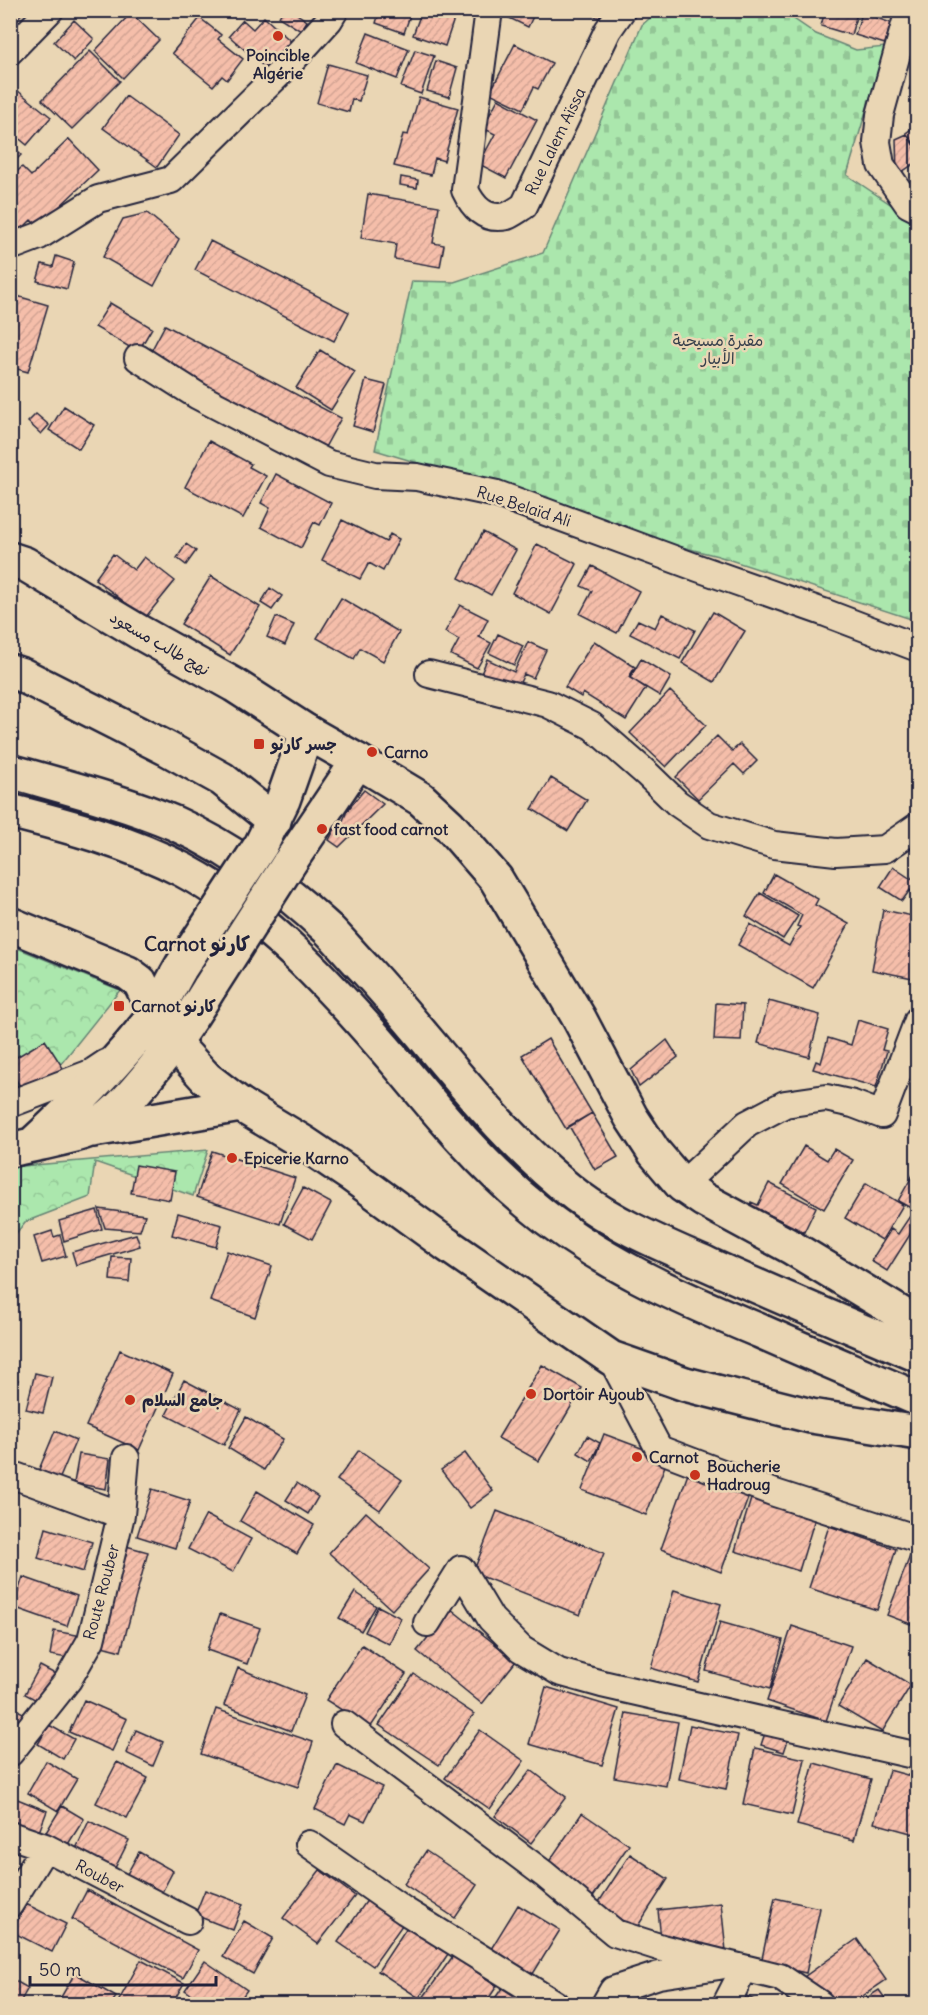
<svg xmlns="http://www.w3.org/2000/svg" width="928" height="2015" font-family="Delius,'Playpen Sans Arabic',sans-serif">
	<defs>
		<pattern id="forest-crowns" width="20" height="18" patternUnits="userSpaceOnUse" patternTransform="scale(1.5)"><rect width="20" height="18" fill="#abe7ad"/><path d="M2 6a3 3 0 1 1 6 0M12 15a3 3 0 1 1 6 0" fill="none" stroke="#93c696"/></pattern>
		<pattern id="cemetery-stones" width="16" height="16" patternUnits="userSpaceOnUse" patternTransform="scale(1.5)"><rect width="16" height="16" fill="#abe7ad"/><path d="M2 7V4a2 2 0 0 1 4 0v3zM10 15v-3a2 2 0 0 1 4 0v3z" fill="#93c696"/></pattern>
		<pattern id="building-hatch" width="6" height="6" patternUnits="userSpaceOnUse" patternTransform="scale(1.5)"><rect width="6" height="6" fill="#f5beaa"/><path d="M-1 1l2-2M0 6l6-6M5 7l2-2" fill="none" stroke="#d2a393"/></pattern>
	</defs>
	<rect width="100%" height="100%" fill="#ead6b4"/>
	<filter id="ink" filterUnits="userSpaceOnUse"><feTurbulence type="fractalNoise" baseFrequency=".0167" numOctaves="2"/><feDisplacementMap in="SourceGraphic" scale="12" xChannelSelector="R" yChannelSelector="G"/><feConvolveMatrix kernelMatrix="1 2 1 2 8 2 1 2 1" color-interpolation-filters="sRGB"/></filter>
	<g filter="url(#ink)">
		<path fill="url(#forest-crowns)" stroke="#668474" stroke-width="1.5" d="M10 945 120 990 20 1115 11 1118Z
			M208 1150 193 1196 95 1162 90 1197 25 1222 11 1240V1167Z"/>
		<path fill="url(#cemetery-stones)" stroke="#668474" stroke-width="1.5" d="M658 11H782L816 34 856 50 885 47 847 175 917 222V621L718 556 653 540 562 503 468 478 375 450 412 281 454 282 543 253 642 25Z"/>
		<path fill="url(#building-hatch)" stroke="#22223b" stroke-width="1.5" d="M10 10H26L11 24Z
			M283 10H291L307 21 301 31 279 17Z
			M380 10H412L404 33 376 23Z
			M422 10H457L445 46 413 35Z
			M506 10H536L528 27 503 15Z
			M587 10H603L599 18 586 12Z
			M825 10H858L851 35 821 26Z
			M131 13 159 40 123 78 95 51Z
			M862 13 891 23 885 44 855 35Z
			M264 17 295 45 270 72 229 36 243 20 253 29Z
			M200 18 221 35 218 39 243 59 227 80 222 76 213 86 172 53Z
			M74 20 94 39 74 61 54 42Z
			M368 33 409 49 397 79 356 63Z
			M515 44 552 63 538 89 534 87 523 109 490 93Z
			M415 50 434 56 421 94 401 87Z
			M90 51 120 81 72 129 42 100Z
			M436 61 457 68 449 97 427 91Z
			M328 64 367 75 359 101 352 99 349 112 317 103Z
			M918 71V92L909 89Z
			M13 87 51 117 27 145 10 131V91Z
			M126 96 179 135 157 167 103 128Z
			M419 97 458 108 444 161 435 158 431 175 394 166 403 134 408 135Z
			M498 99 537 120 506 178 479 164 495 134 483 128Z
			M918 124V148L906 133Z
			M907 134 918 153V161L897 175 896 139Z
			M69 139 98 170 38 227 31 220 16 235 10 229V178L22 167 31 176Z
			M10 144 21 155 10 166Z
			M401 177 418 180 417 188 400 185Z
			M368 194 439 206 433 243 444 245 440 267 394 259 396 244 361 238Z
			M147 213 179 239 154 286 103 257 123 219Z
			M210 241 349 312 334 341 195 270Z
			M56 256 74 262 67 289 37 281 42 264 53 267Z
			M10 294 48 305 28 372 10 367Z
			M110 303 152 328 138 352 95 327Z
			M165 325 341 418 324 449 148 357Z
			M320 350 355 372 331 410 296 388Z
			M366 380 386 385 373 432 353 426Z
			M64 406 94 425 79 449 49 430Z
			M36 414 49 425 41 434 28 422Z
			M209 441 251 464 249 467 266 476 243 518 185 487Z
			M276 474 331 503 320 525 314 522 301 548 261 527 270 508 261 503Z
			M342 520 386 542 390 534 399 539 383 571 369 563 360 579 322 560Z
			M483 532 516 550 491 595 459 578Z
			M186 544 196 551 186 565 177 558Z
			M537 544 577 564 551 614 512 593Z
			M113 554 134 570 144 557 175 581 145 618 95 579Z
			M592 566 639 591 617 633 580 614 592 591 581 586Z
			M211 576 260 607 230 655 181 624Z
			M270 588 282 596 272 610 261 603Z
			M341 598 399 632 383 661 360 648 354 659 317 638Z
			M460 605 488 619 479 637 491 643 477 668 451 655 459 640 445 632Z
			M713 612 745 631 714 682 682 663Z
			M662 614 695 630 680 659 630 634 638 620 655 628Z
			M276 617 294 625 285 645 267 637Z
			M498 634 523 646 514 665 489 653Z
			M594 641 635 667 629 677 646 688 626 720 583 693 581 697 565 687Z
			M528 642 546 650 533 678 524 674 516 691 481 674 487 659 514 672Z
			M641 659 671 677 660 696 630 678Z
			M670 691 706 725 666 767 630 733Z
			M717 736 732 751 740 744 757 761 744 774 734 764 698 799 676 777Z
			M551 778 587 800 568 831 532 809Z
			M364 790 383 804 339 847 329 840 335 829 342 823 347 811Z
			M893 867 911 879 918 870V895L910 890 902 901 880 887Z
			M774 874 818 899 815 905 849 924 813 988 738 945 750 924 789 946 800 927 797 926 802 915 764 893Z
			M760 893 798 916 783 939 746 916Z
			M883 910 918 917V979L872 970Z
			M769 1001 820 1015 809 1057 758 1043Z
			M716 1003 743 1005 741 1041 714 1040Z
			M858 1020 888 1029 882 1050 887 1051 876 1087 813 1069 816 1061 821 1063 828 1038 851 1045Z
			M548 1039 592 1113 566 1129 522 1055Z
			M45 1040 63 1068 24 1092 10 1071V1061Z
			M667 1040 678 1057 639 1087 631 1070Z
			M10 1074 24 1097 10 1101Z
			M592 1113 618 1157 595 1170 569 1126Z
			M804 1146 827 1160 834 1149 853 1160 824 1209 782 1184Z
			M212 1151 295 1178 280 1224 197 1197Z
			M136 1165 175 1172 170 1200 131 1193Z
			M918 1166V1212L898 1201Z
			M769 1183 816 1207 804 1232 750 1205 751 1202 758 1205Z
			M866 1183 903 1205 882 1240 845 1218Z
			M303 1188 331 1203 312 1239 284 1224Z
			M99 1209 145 1215 140 1231 105 1228Z
			M97 1210 102 1229 64 1241 59 1221Z
			M178 1213 222 1225 216 1247 172 1235Z
			M910 1216 918 1222 887 1271 871 1261 891 1229 898 1234Z
			M52 1231 54 1237 60 1235 66 1256 42 1263 34 1237Z
			M136 1234 140 1246 76 1265 72 1252Z
			M227 1251 272 1266 255 1317 210 1301Z
			M112 1257 131 1258 129 1282 110 1280Z
			M120 1350 173 1374 139 1450 86 1426Z
			M542 1365 582 1388 539 1461 498 1438Z
			M35 1373 52 1377 43 1413 26 1409Z
			M10 1377 18 1380 10 1402Z
			M184 1380 241 1410 224 1445 166 1415Z
			M246 1417 283 1439 264 1470 228 1448Z
			M55 1431 76 1440 59 1480 38 1472Z
			M604 1434 668 1458 646 1515 582 1490Z
			M587 1436 600 1443 591 1461 578 1453Z
			M359 1450 402 1480 380 1510 337 1480Z
			M465 1453 493 1491 470 1508 441 1470Z
			M79 1454 110 1459 106 1489 74 1483Z
			M689 1471 750 1493 721 1572 661 1549Z
			M297 1483 318 1497 308 1514 286 1500Z
			M152 1489 190 1501 175 1548 137 1536Z
			M257 1491 314 1525 297 1554 240 1521Z
			M751 1499 815 1518 799 1571 735 1551Z
			M497 1511 604 1553 580 1615 473 1573Z
			M366 1512 429 1569 392 1610 329 1553Z
			M206 1515 251 1539 233 1572 188 1549Z
			M829 1526 896 1549 877 1610 809 1588Z
			M46 1528 92 1542 83 1572 38 1558Z
			M126 1546 148 1552 121 1651 98 1645Z
			M912 1551 918 1553V1627L887 1615Z
			M23 1577 77 1596 67 1626 13 1607Z
			M674 1590 721 1604 698 1682 651 1668Z
			M355 1592 376 1606 361 1631 339 1618Z
			M378 1606 401 1618 389 1644 365 1632Z
			M451 1609 516 1661 482 1704 417 1651Z
			M220 1614 260 1628 247 1664 207 1650Z
			M720 1622 783 1640 770 1689 706 1671Z
			M792 1626 851 1646 826 1721 767 1701Z
			M54 1631 77 1635 73 1659 50 1655Z
			M362 1645 406 1674 370 1728 326 1700Z
			M867 1658 911 1685 882 1732 838 1706Z
			M40 1666 61 1677 46 1705 25 1694Z
			M238 1668 305 1695 291 1731 224 1705Z
			M414 1674 474 1714 439 1765 379 1725Z
			M546 1687 619 1709 602 1765 529 1744Z
			M84 1700 127 1719 112 1751 69 1732Z
			M10 1706 25 1714 10 1741Z
			M216 1709 313 1742 298 1787 201 1754Z
			M626 1713 678 1722 666 1786 614 1777Z
			M49 1725 74 1739 63 1759 38 1744Z
			M690 1725 738 1735 726 1789 679 1779Z
			M136 1730 163 1742 153 1766 126 1753Z
			M480 1730 524 1761 490 1809 445 1778Z
			M766 1730 789 1737 784 1752 761 1745Z
			M755 1748 805 1759 792 1815 743 1804Z
			M46 1761 77 1779 58 1811 28 1793Z
			M117 1762 148 1778 127 1818 96 1803Z
			M814 1763 871 1779 854 1840 797 1825Z
			M337 1765 382 1787 365 1821 350 1814 345 1824 315 1809Z
			M531 1770 566 1797 531 1843 495 1816Z
			M889 1770 918 1778V1835L874 1823Z
			M10 1796 47 1811 37 1837 10 1826Z
			M62 1806 84 1819 63 1852 42 1839Z
			M582 1813 629 1845 592 1898 546 1866Z
			M89 1821 129 1840 114 1870 75 1851Z
			M426 1851 477 1885 455 1918 404 1884Z
			M139 1852 173 1871 161 1894 126 1876Z
			M630 1854 668 1879 636 1929 597 1905Z
			M320 1870 355 1896 318 1944 283 1918Z
			M87 1890 198 1950 183 1978 72 1919Z
			M205 1890 243 1904 233 1930 195 1915Z
			M370 1896 405 1921 373 1966 338 1942Z
			M775 1898 820 1908 806 1973 761 1963Z
			M721 1903 726 1951 663 1958 658 1910Z
			M26 1904 66 1924 52 1952 12 1932Z
			M518 1905 560 1930 528 1982 486 1957Z
			M244 1921 273 1938 253 1974 223 1957Z
			M407 1927 448 1954 419 1998 378 1971Z
			M857 1939 886 1980 851 2004H823L804 1977Z
			M453 1956 497 1986 485 2004H423L420 2002Z
			M141 1960 184 1983 172 2004H117Z
			M205 1961 247 1990 237 2004H206L185 1990Z
			M75 1973 116 1997 111 2004H57Z
			M10 1978 28 1988 19 2004H10Z
			M502 1988 527 2004H491Z
			M879 1990 889 2004H857Z
			M739 1992 761 2004H732Z
			M642 1994 661 2004H637Z"/>
		<g fill="none" stroke-linecap="round" stroke-linejoin="round">
			<g stroke="#22223b" stroke-width="30">
				<path id="minor" d="M489 10 465 190C473 207 485 221 507 216 512 214 519 209 524 206L608 30 622 10
					M909 10 880 115 877 142 881 165 908 204 918 209
					M10 51 50 10
					M10 247 39 236 98 199 171 180 286 67 329 20 335 10
					M138 358 198 396 329 464 375 475 417 477 497 494 698 568 826 613 918 648
					M429 674 548 704 592 726 647 774 677 803 709 825 774 845 836 852 885 849 918 826
					M10 1104 91 1073 106 1063
					M682 1185 747 1124 785 1104 826 1098 853 1104 882 1115 918 1020
					M611 1358 659 1449 775 1493 918 1539
					M10 1474 121 1515
					M427 1623 461 1569 491 1619 521 1649 559 1672 602 1684 918 1756
					M344 1724 544 1874 615 1933 662 1948 780 1977 820 2004
					M10 1753 68 1680 91 1640 121 1515 126 1458
					M10 1835 45 1847 188 1921
					M309 1844 405 1911 555 2004
					M10 1904 45 1847
					M605 2004 613 1990 659 1975 719 1966
					M726 2004 744 1969"/>
			</g>
			<g stroke="#22223b" stroke-width="38">
				<path id="tertiary" d="M10 559 25 564 139 632 234 685 307 732"/>
			</g>
			<g stroke="#22223b" stroke-width="38">
				<path id="secondary" d="M261 845 283 800 307 732 358 761
					M288 865 358 761
					M93 1130 241 1105
					M34 1143C77 1103 119 1062 154 1015 164 1000 172 982 181 967
					M10 1150C34 1144 66 1139 87 1131 126 1116 188 1024 210 987"/>
			</g>
			<g stroke="#22223b" stroke-width="38">
				<path id="trunk" d="M10 671 22 675 166 748 222 779 274 821
					M358 761 421 799 449 825 496 879 579 1018 631 1117 654 1152 682 1185 704 1200 791 1247 918 1324
					M10 771C65 787 122 801 174 823 230 848 284 888 328 929 341 942 353 957 366 970 435 1045 495 1133 577 1196 617 1226 664 1245 709 1265 778 1296 848 1325 918 1355
					M10 811C69 826 129 842 183 870 271 917 340 996 403 1070 442 1117 481 1164 528 1203 596 1261 678 1297 760 1331 812 1354 865 1376 918 1399
					M10 924 128 973 140 982 155 1014 173 1042 206 1078 241 1105 304 1143 350 1174 446 1244 611 1358 685 1384 811 1416 918 1433"/>
			</g>
			<use href="#minor" stroke="#ead6b4" stroke-width="26"/>
			<use href="#tertiary" stroke="#ead6b4" stroke-width="33"/>
			<use href="#secondary" stroke="#ead6b4" stroke-width="33"/>
			<use href="#trunk" stroke="#ead6b4" stroke-width="33"/>
			<g stroke="#22223b" stroke-width="38" stroke-linecap="butt">
				<path id="secondary-bridge" d="M181 967 259 848
					M210 987 288 865"/>
			</g>
			<use href="#secondary-bridge" stroke="#ead6b4" stroke-width="33"/>
		</g>
	</g>
	<g fill="#c8321e" stroke="#ead6b4" stroke-width="2">
		<circle cx="278" cy="36" r="6"/>
		<rect x="253" y="738" width="12" height="12" rx="3"/>
		<circle cx="372" cy="752" r="6"/>
		<circle cx="322" cy="829" r="6"/>
		<rect x="113" y="1000" width="12" height="12" rx="3"/>
		<circle cx="232" cy="1158" r="6"/>
		<circle cx="531" cy="1394" r="6"/>
		<circle cx="130" cy="1400" r="6"/>
		<circle cx="637" cy="1457" r="6"/>
		<circle cx="695" cy="1475" r="6"/>
	</g>
	<g text-anchor="middle" dominant-baseline="central" stroke-width="5" stroke-linejoin="round" paint-order="stroke">
		<g font-size="16" font-weight="bold" fill="#22223b" stroke="#ead6b4" text-anchor="start">
			<text x="278" y="55" text-anchor="middle">Poincible<tspan x="278" dy="18">Algérie</tspan></text>
			<text x="271" y="744">جسر كارنو</text>
			<text x="384" y="752">Carno</text>
			<text x="334" y="829">fast food carnot</text>
			<text x="131" y="1006">Carnot كارنو</text>
			<text x="244" y="1158">Epicerie Karno</text>
			<text x="543" y="1394">Dortoir Ayoub</text>
			<text x="142" y="1400">جامع السلام</text>
			<text x="649" y="1457">Carnot</text>
			<text x="707" y="1466">Boucherie<tspan x="707" dy="18">Hadroug</tspan></text>
		</g>
		<g font-size="16" fill="#22223b" stroke="#ead6b4">
			<text transform="translate(555 141) rotate(-64)">Rue Lalem Aïssa</text>
			<text transform="translate(524 506) rotate(18)">Rue Belaïd Ali</text>
			<text transform="translate(160 643) rotate(30)">نهج طالب مسعود</text>
			<text transform="translate(101 1592) rotate(-75)">Route Rouber</text>
			<text transform="translate(100 1876) rotate(28)">Rouber</text>
		</g>
		<g font-size="16" fill="#37404c" stroke="#ead6b4">
			<text x="718" y="340">مقبرة مسيحية<tspan x="718" dy="18">الأبيار</tspan></text>
		</g>
		<g font-size="20" font-weight="bold" fill="#22223b" stroke="#ead6b4">
			<text x="197" y="943">Carnot كارنو</text>
		</g>
	</g>
	<rect width="928" height="2015" fill="none" stroke="#ead6b4" stroke-width="36"/>
	<rect x="18" y="18" width="892" height="1979" fill="none" stroke="#22223b" stroke-width="2" filter="url(#ink)"/>
	<path d="M30 1976v9h186v-9" fill="none" stroke="#22223b" stroke-width="3"/>
	<text x="39" y="1976" font-size="18" fill="#22223b" stroke="#ead6b4" stroke-width="4.5" paint-order="stroke">50 m</text>
</svg>
